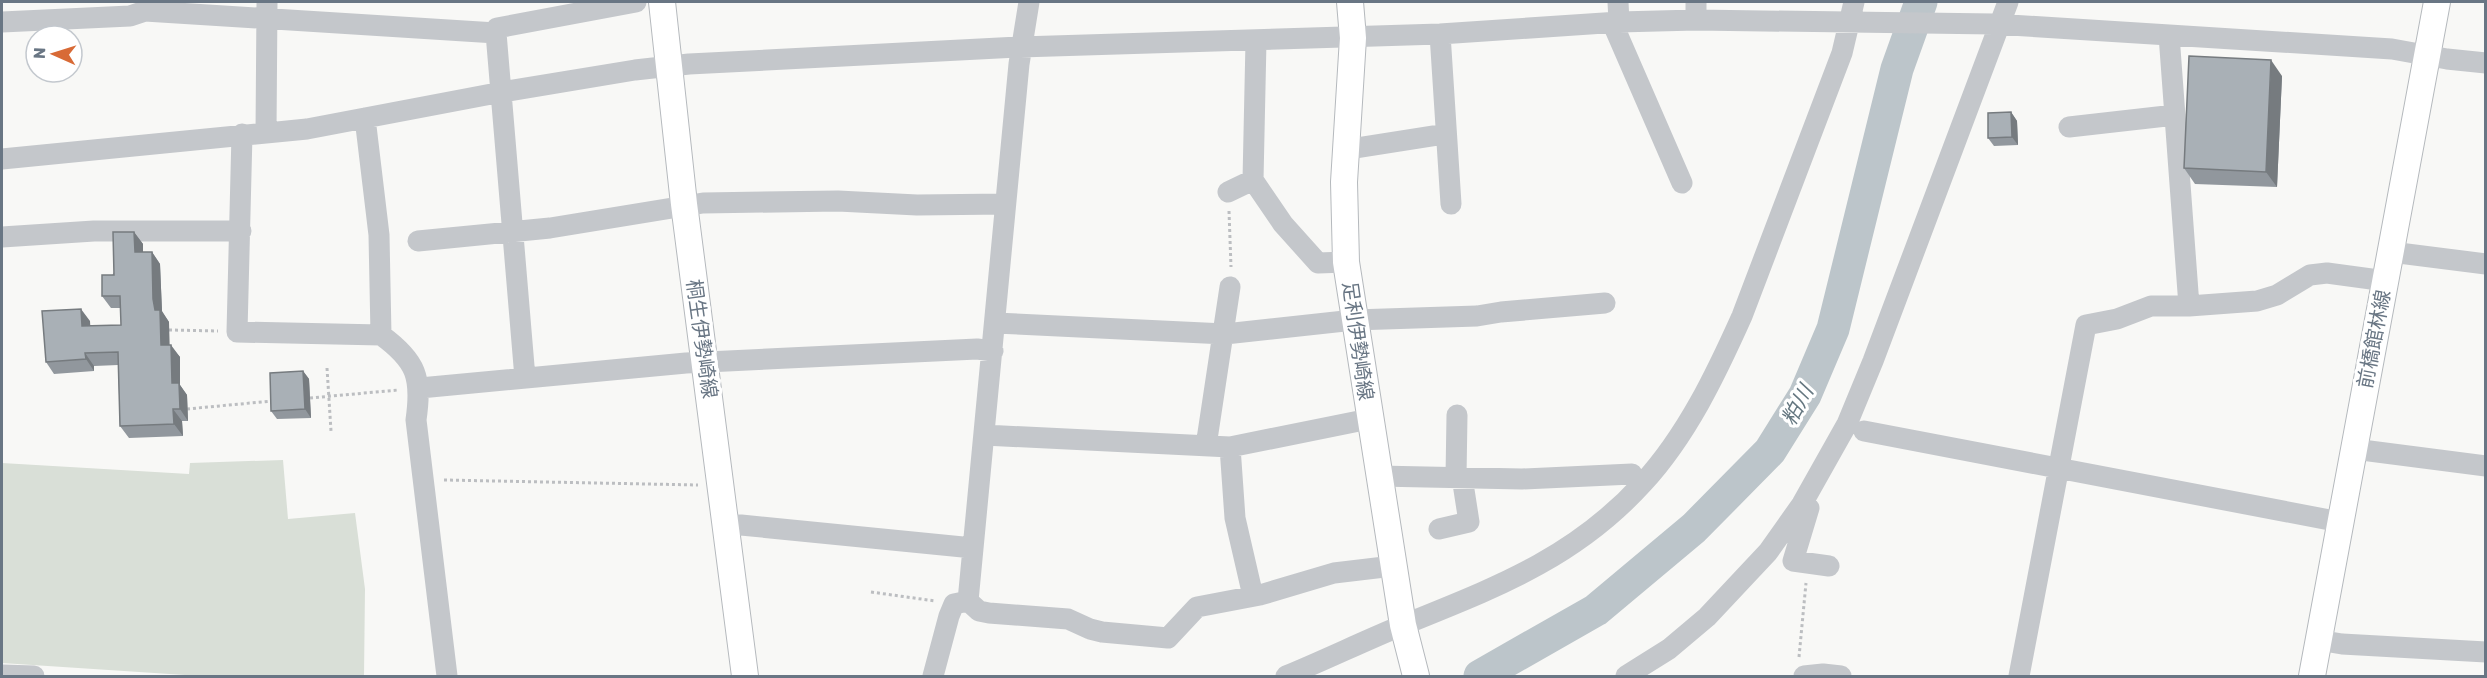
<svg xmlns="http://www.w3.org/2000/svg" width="2487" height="678" font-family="Rubik,'Noto Sans JP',sans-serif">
	<rect width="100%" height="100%" fill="#f8f8f6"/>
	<path fill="#d9dfd7" d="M283 460 288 519 355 513 365 589 364 676H200L2 663V463L189 474 190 463Z"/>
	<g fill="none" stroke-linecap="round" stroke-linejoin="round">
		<path stroke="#bcc5ca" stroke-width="33" d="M1480 676 1596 610 1694 528 1770 451 1805 395 1833 329 1897 69 1921 2"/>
		<g stroke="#b5b9bd" stroke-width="28">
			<path id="major" d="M662 2 684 204 745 676
				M1350 2 1353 38 1344 182 1346 262 1403 625 1416 676
				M2312 676 2437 2"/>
		</g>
		<path stroke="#bcbec1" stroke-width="3" stroke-dasharray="3 3" stroke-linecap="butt" d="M1229 211 1231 267
			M169 330 218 331
			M327 368 331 431
			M310 398 398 390
			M187 409 272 401
			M444 480 698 485
			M871 592 935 601
			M1799 657 1806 583"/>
		<path stroke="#c4c7cb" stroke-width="21" d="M1029 2 1019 64 968 601 979 611 989 613 1068 619 1090 629 1102 632 1168 638 1197 607 1260 595 1334 573 1393 566
			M1618 2 1619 22
			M1696 2V20
			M2 22 130 16 145 11 496 33 497 28 636 2
			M1612 22 1682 183
			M496 33 525 378
			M1440 34 1451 204
			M2169 35 2189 306
			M1256 41 1253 180 1283 224 1318 263 1346 262
			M365 118 379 235 381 335
			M2069 127 2175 115
			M266 133 267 2
			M242 134 237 332 381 335C417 361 422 378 416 420L447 676
			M1346 148H1356L1445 134
			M2 159 307 129 502 92 635 70 689 64 1020 47 1440 34 1619 22 1696 20 1994 24 2392 49 2447 59 2486 63
			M1228 192 1253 180
			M2 237 94 231H241
			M418 241 550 228 703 203 838 201 917 205 1005 204
			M2391 252 2486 264
			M995 323 1225 334 1354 320 1477 316 1501 312 1605 303
			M420 388 686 363 977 349 993 351
			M1864 431 2340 522
			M984 435 1230 447 1369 419
			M1206 446 1230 287
			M1230 447 1235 518 1253 596
			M2354 449 2486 466
			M1378 476 1522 479 1632 474
			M1456 477 1457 415
			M1802 504 1809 508 1793 561 1829 566
			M726 526 741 525 973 548
			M1439 529 1469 522 1462 477
			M2318 640 2342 644 2486 652
			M2 675 34 676
			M933 676 949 616 954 604 968 601
			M1286 676C1325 660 1364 641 1403 625 1494 588 1574 559 1643 483 1687 435 1716 374 1742 316L1842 53 1854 2
			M1626 676 1669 649 1707 617 1768 552 1802 504 1847 424 1873 361 2008 2
			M1804 676 1823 674 1841 676
			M2019 676 2086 325 2117 319 2151 306H2189L2257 301 2277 295 2310 275 2327 273 2386 281"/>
		<use href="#major" stroke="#fff" stroke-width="26"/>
	</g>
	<path fill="#91979d" d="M2282 76 2277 187 2195 184 2184 168Z
		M2011 112 2017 121 2018 145 1994 146 1988 138Z
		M134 232 143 244V252H152L160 264 162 312 169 322V345L180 357V385L187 395 188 421H182L183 436 129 438 120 426 118 365 94 366V371L54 374 46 362 90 321V326L121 325V308H111L102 296Z
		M303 371 309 379 311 418 277 419 271 411Z"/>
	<path fill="#767b7f" d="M2271 60 2282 76 2277 187 2266 172Z
		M2011 112 2017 121 2018 145 2012 137Z
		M134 232 143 244V264L135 252Z
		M152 252 160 264 162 311 169 322 170 357 161 345 155 310 153 299Z
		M81 309 90 321 91 338 82 326Z
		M171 345 180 357V385L187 395 188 421 180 409 172 383Z
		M85 353 94 366V371L86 359Z
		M303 371 309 379 311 418 305 409Z
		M173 409 182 421 183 436 174 424Z"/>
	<path fill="#a9b0b6" stroke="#767b7f" stroke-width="1.5" d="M2189 56 2271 60 2266 172 2184 168Z
		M2011 112 2012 137 1988 138V113Z
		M113 232H134L135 252H152L153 299 155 310H160L161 345H171L172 383H179L180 409H173L174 424 120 426 118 352 85 353 86 359 46 362 42 311 81 309 82 326 121 325 120 296H102V275H114Z
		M303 371 305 409 271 411 270 373Z"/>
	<g text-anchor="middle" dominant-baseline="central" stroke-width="6" stroke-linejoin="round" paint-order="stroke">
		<g font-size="20" fill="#697684" stroke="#fff">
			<text transform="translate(702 339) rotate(82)">桐生伊勢崎線</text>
			<text transform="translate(2374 339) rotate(-79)">前橋館林線</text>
			<text transform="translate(1358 341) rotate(82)">足利伊勢崎線</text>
		</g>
		<g font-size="21" font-style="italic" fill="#657780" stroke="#fff">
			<text transform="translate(1797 405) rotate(-61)">粕川</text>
		</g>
	</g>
	<rect width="2487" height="678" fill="none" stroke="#697684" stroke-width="6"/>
	<g transform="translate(54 54) rotate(273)"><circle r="28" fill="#ffffff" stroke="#c3c8ce" stroke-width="1.5"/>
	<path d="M0-4.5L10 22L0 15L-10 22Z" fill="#d86a36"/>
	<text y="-9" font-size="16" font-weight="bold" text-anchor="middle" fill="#697684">N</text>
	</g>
</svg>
